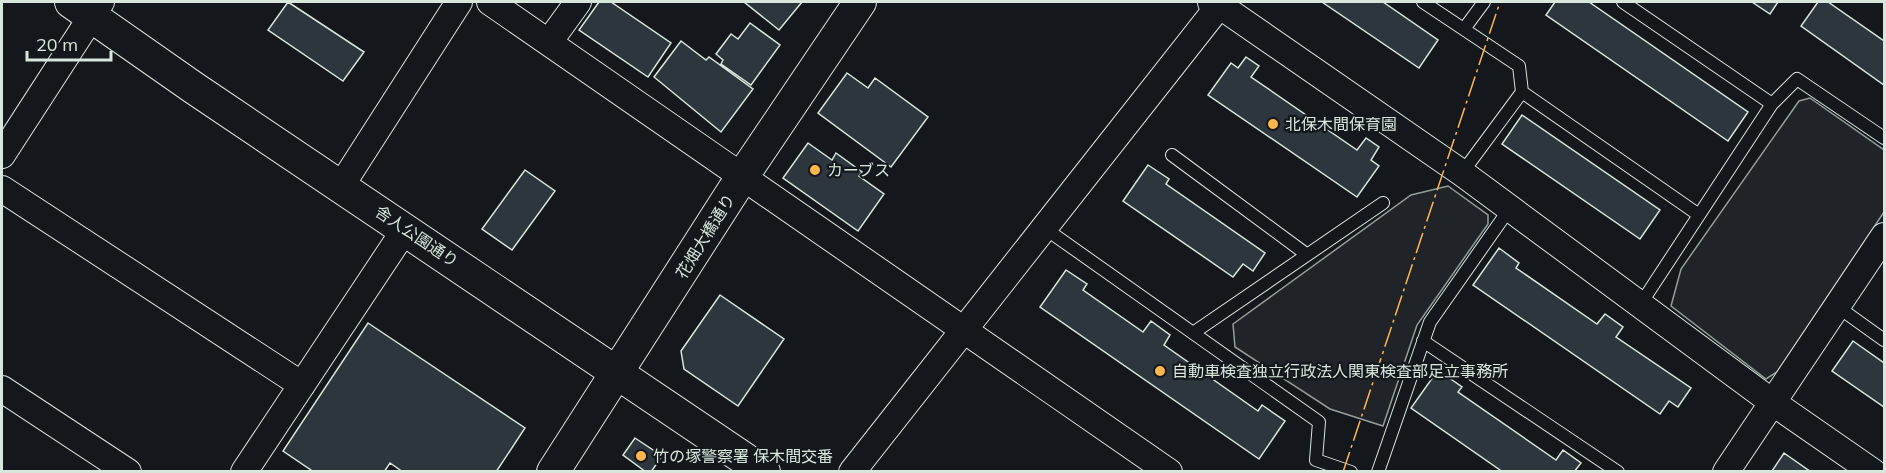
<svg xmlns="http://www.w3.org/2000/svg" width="1886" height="473" font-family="Mulish,'Noto Sans JP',sans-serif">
	<rect width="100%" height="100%" fill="#14181c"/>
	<path fill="#202428" stroke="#939e99" stroke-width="1.5" d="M1810 98 1884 150V212L1777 372 1766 379 1671 306 1681 269 1799 101Z
		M1448 186 1488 215V224L1417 325 1383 426 1330 409 1235 347 1233 324 1411 195Z"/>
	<path fill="#2c363c" stroke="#d8e6dc" stroke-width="1.5" d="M288 2 364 52 343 81 268 30Z
		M599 2H611L671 43 648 77 579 30Z
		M744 2H802L779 30Z
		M1322 2H1383L1438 40 1419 68Z
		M1555 2H1589L1748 112 1728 141 1546 15Z
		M1752 2H1778L1770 14Z
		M1818 2H1828L1884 41V85L1801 26Z
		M750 23 780 45 751 85 721 64 723 60 716 54 731 34 738 39Z
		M681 41 706 60 709 57 753 89 721 132 654 77Z
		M1246 57 1259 66 1251 77 1357 150 1366 138 1379 147 1371 160 1379 166 1357 197 1208 95 1231 63 1238 68Z
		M847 73 868 88 875 78 928 117 891 167 818 113Z
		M1522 115 1660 210 1640 239 1502 144Z
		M808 143 832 160 836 153 862 172 859 176 884 194 858 231 783 178Z
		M1148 165 1169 179 1166 184 1265 253 1253 271 1243 264 1233 277 1123 201Z
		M525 170 555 191 512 250 482 229Z
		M1499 248 1519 263 1516 268 1597 324 1605 314 1623 327 1616 337 1691 388 1678 407 1669 401 1660 414 1473 285Z
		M1066 270 1087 284 1083 290 1143 332 1151 321 1170 335 1164 345 1258 411 1262 405 1285 421 1259 459 1040 307Z
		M720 295 784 339 738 406 684 369 681 351Z
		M368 323 525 428 496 472H403L390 463 384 472H314L283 451Z
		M1853 341 1884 363V407L1832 371Z
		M1438 370 1462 387 1458 392 1556 460 1563 450 1581 463 1574 472H1503L1411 408Z
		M635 438 662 456 651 472H646L623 455Z
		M1784 453 1811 472 1772 471Z"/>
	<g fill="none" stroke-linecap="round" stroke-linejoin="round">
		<g stroke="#d8e6dc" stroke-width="14">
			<path id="service" d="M1423 2 1519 66 1522 92 1462 173
				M1623 2 1772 104
				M1464 29 1484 2
				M1522 92 1699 215
				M1172 155 1306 254
				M1043 227 1319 422 1316 460 1351 472
				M1640 305 1772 104 1797 79 1884 138
				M1838 307 1884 340
				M1193 333 1383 203
				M1423 341 1618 472
				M1378 472 1430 322 1510 208"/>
		</g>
		<g stroke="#d8e6dc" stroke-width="28">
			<path id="minor" d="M490 2 1169 472
				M1219 5 1462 173 1772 402 1873 472
				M549 42 578 2
				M2 155 101 2
				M341 186 459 2
				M2 189 302 385
				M2 389 128 472
				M244 472 406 228
				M852 472 1222 2
				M1726 472 1884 236"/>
		</g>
		<g stroke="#d8e6dc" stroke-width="34">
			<path id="tertiary" d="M71 2 194 88 764 472
				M1214 2 1219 5
				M553 472 742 177 860 2"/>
		</g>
		<use href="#service" stroke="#14181c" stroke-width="12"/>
		<use href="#minor" stroke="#14181c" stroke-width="26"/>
		<use href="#tertiary" stroke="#14181c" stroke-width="32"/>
		<path stroke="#ffb74d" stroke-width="1.5" stroke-dasharray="21 4.5 3 4.5" stroke-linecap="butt" d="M1343 472 1500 2"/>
	</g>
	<g fill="#ffb74d" stroke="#14181c" stroke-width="2">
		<circle cx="1273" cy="124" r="6"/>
		<circle cx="815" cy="170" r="6"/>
		<circle cx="1160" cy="371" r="6"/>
		<circle cx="641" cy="456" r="6"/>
	</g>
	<g text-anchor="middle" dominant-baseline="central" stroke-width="4.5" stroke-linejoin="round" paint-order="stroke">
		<g font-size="16" fill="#d8e6dc" stroke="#14181c" text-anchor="start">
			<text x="1285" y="124">北保木間保育園</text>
			<text x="827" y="170">カーブス</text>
			<text x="1172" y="371">自動車検査独立行政法人関東検査部足立事務所</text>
			<text x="653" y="456">竹の塚警察署 保木間交番</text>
		</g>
		<g font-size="16" fill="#d8e6dc" stroke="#14181c">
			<text transform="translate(417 236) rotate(34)">舎人公園通り</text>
			<text transform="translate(705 236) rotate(-58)">花畑大橋通り</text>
		</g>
	</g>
	<rect width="1886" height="473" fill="none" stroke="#d8e6dc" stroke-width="6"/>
	<path d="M27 51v9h84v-9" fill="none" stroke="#d8e6dc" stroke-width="3"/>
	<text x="36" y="51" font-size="18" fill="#d8e6dc" stroke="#14181c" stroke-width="4.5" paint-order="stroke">20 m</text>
</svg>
